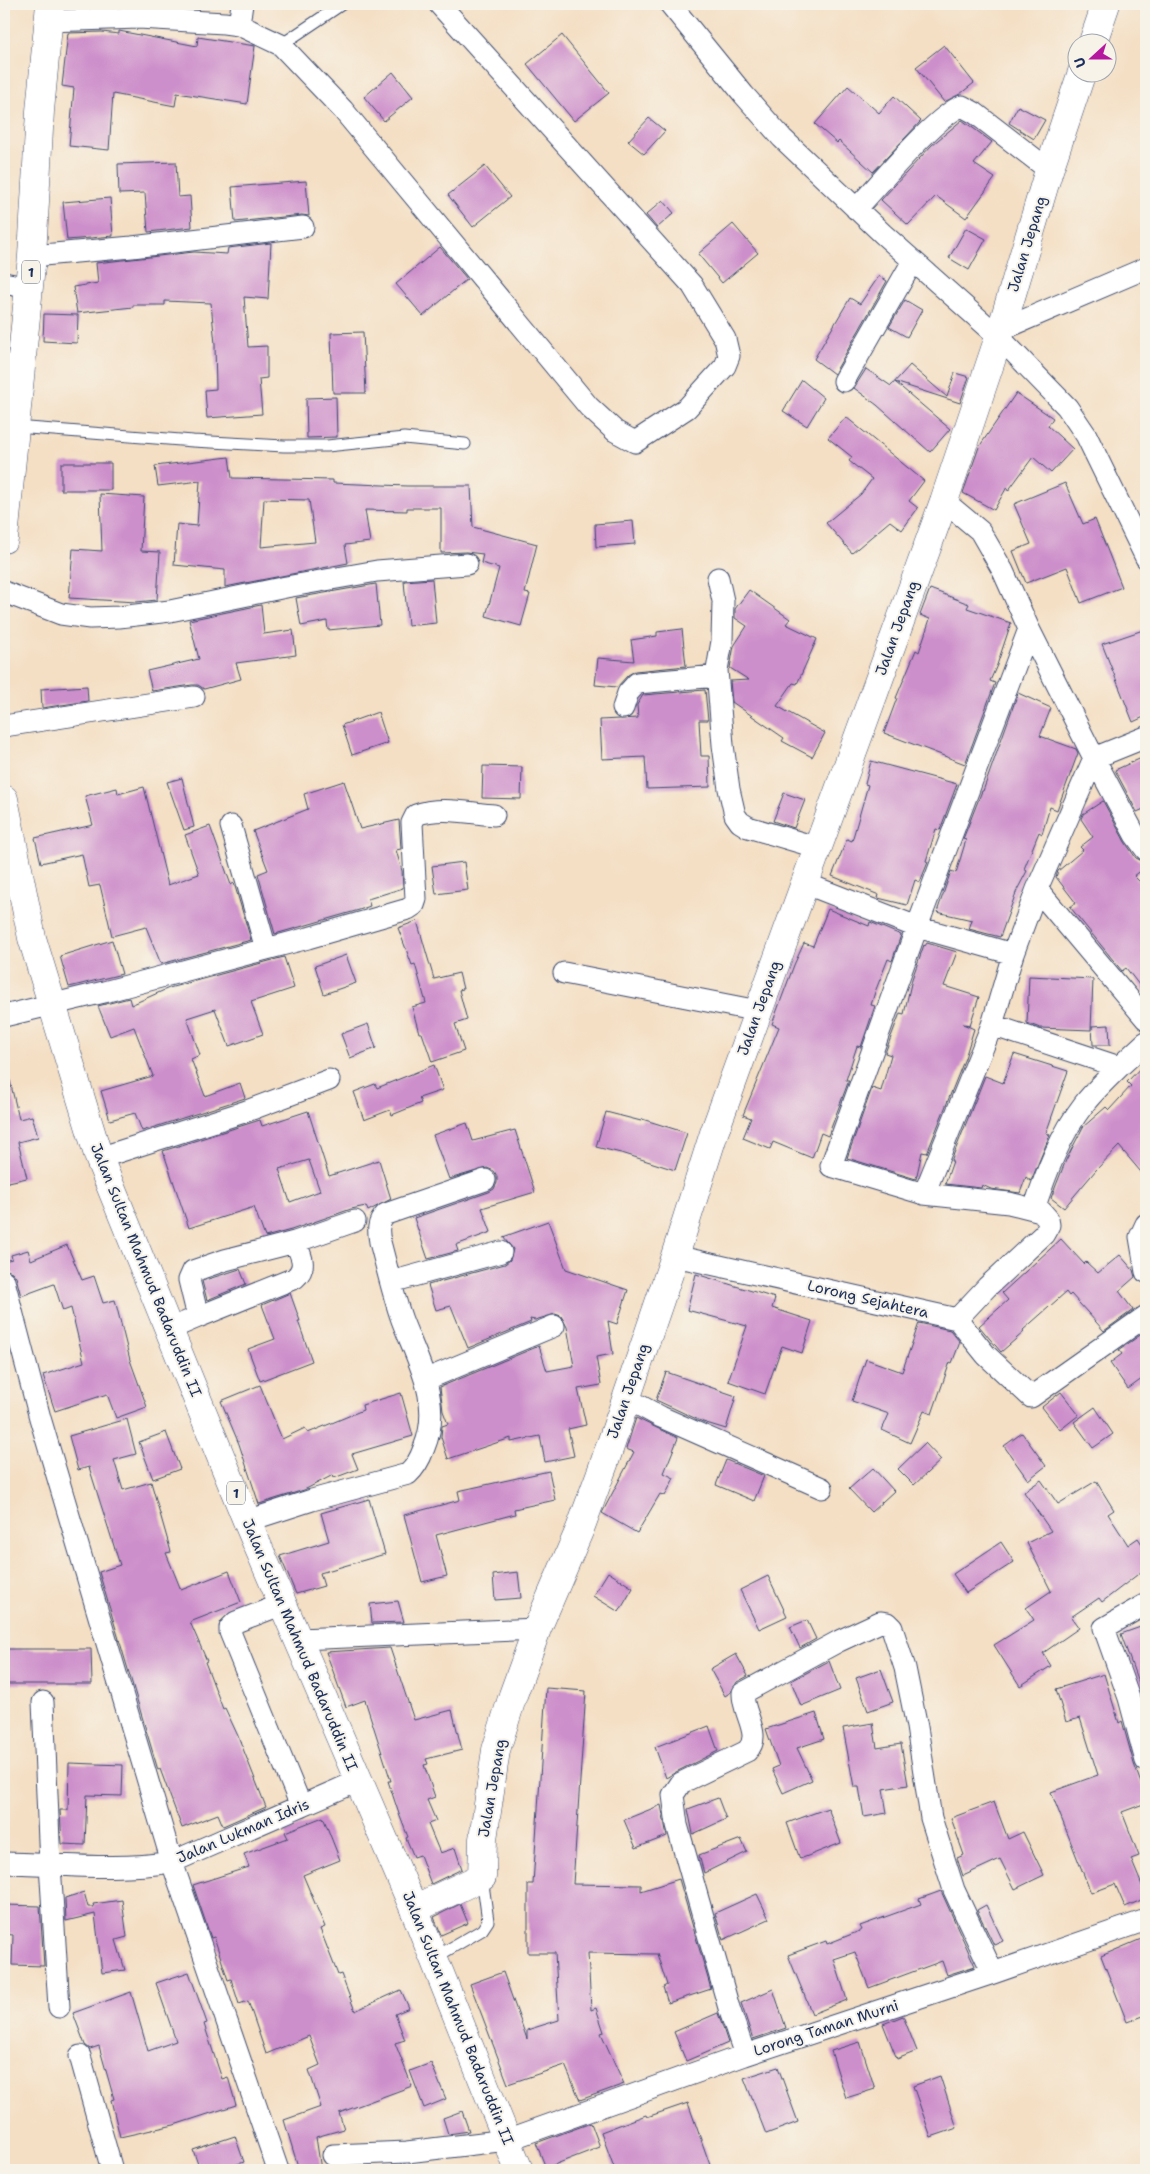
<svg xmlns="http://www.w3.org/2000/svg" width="1150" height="2174" font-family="'Shantell Sans',sans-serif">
	<rect width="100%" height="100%" fill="#f7f3e8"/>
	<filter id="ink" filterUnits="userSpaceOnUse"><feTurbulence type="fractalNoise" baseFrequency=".02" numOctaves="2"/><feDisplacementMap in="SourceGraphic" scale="10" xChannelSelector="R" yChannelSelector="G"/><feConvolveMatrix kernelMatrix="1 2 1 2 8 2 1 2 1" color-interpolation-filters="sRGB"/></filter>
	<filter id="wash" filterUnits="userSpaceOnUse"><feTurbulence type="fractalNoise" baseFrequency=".0096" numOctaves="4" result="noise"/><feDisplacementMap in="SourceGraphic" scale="20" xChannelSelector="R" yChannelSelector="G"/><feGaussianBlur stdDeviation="1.12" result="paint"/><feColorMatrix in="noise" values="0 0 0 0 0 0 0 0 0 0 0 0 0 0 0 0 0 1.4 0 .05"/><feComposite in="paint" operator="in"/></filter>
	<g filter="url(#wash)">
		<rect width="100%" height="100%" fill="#f4dfc4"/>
		<g id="blocks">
			<path fill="#cd8fcb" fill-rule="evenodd" d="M119 31 197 46 198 37 255 46 247 104 177 93 175 106 113 94 109 150 69 146 74 88 62 86 68 33 102 32 119 34Z
				M562 35 609 93 574 121 527 64Z
				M944 45 974 83 960 94 944 102 916 67Z
				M393 72 413 97 384 121 364 97Z
				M848 86 879 113 894 96 921 121 873 172 839 141 837 143 815 124Z
				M1018 106 1045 120 1034 139 1009 123Z
				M649 118 665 131 644 154 628 141Z
				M962 120 992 142 974 164 995 178 966 218 936 196 908 225 881 200 932 145Z
				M176 162 178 197 190 196 192 227 148 232 145 193 119 194 118 164Z
				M485 166 510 197 473 227 448 195Z
				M306 181 309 216 302 215 235 222 232 187Z
				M110 198 113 236 67 240 63 202Z
				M663 200 674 213 657 228 646 215Z
				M733 224 758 253 722 283 698 254Z
				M966 228 986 239 969 270 949 258Z
				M271 243 268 299 244 297 248 347 267 346V378L259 379 262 414 207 418 205 390 216 389 215 344 211 303 165 301V305H133V307L77 313 73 287 98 283 96 263 194 252 227 254 228 248Z
				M440 247 467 279 423 316 396 284Z
				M879 276 887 281 834 374 814 359 850 298 860 304Z
				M905 300 922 310 907 337 889 327Z
				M44 314 78 315 77 343 43 341Z
				M363 332 366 393H333L331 333Z
				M910 365 947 397 955 373 969 377 960 403 895 382 950 429 930 452 877 405 854 388 866 369 891 386Z
				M802 380 824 398 807 426 783 411Z
				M1016 393 1053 418 1048 426 1073 449 1051 473 1033 457 1008 491 1007 487 994 510 963 493 979 447Z
				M336 397 337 437 307 438 306 398Z
				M846 417 924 481 909 501 918 508 902 530 890 521 852 553 826 523 861 494 872 479 849 461 852 457 828 438Z
				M229 457 232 478 333 480V483L407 486H471L473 527 537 544 525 593 530 594 521 626 486 616 499 568 481 563 483 554 466 552 441 553V508H407V511L365 510 370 542 345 545 348 563 225 587V570L174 565 177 524 197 526 200 481 158 486 155 466ZM264 499 309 500 315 542 261 547Z
				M61 463H111V490H61Z
				M1065 483 1083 524 1095 519 1122 587 1081 603 1067 567 1026 583 1013 551 1031 544 1014 504Z
				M100 494 144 497 141 551 160 552 157 600 136 602 69 598 73 549 102 551Z
				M633 521 635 544 596 547 595 524Z
				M432 579 436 623 408 626 404 581Z
				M376 584 380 625 328 630 327 621 301 626 296 598Z
				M930 589 969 604 967 608 1011 623 997 665 990 681 995 683 965 764 884 733 897 698H896L916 650 919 652 930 619 920 615Z
				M749 590 790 619 786 624 817 639 797 684 793 683 777 706 825 733 812 757 782 741 784 738 732 702 730 681 749 680 730 668 734 646 747 626 735 618V609Z
				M261 605 264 634 293 630 296 655 236 663 241 679 204 689 198 685H192L152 691 147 671 199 659 189 620Z
				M682 629 686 666 635 671 628 675 617 687 595 685 598 658 634 661 631 640 657 636V632Z
				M1146 629V716L1133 722 1102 644Z
				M87 686 88 701 42 708 41 689Z
				M705 690 708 720H699L701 756H709L710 787 647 789 645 757 602 759 600 720 638 718 637 705 643 695Z
				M1018 693 1051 708 1040 736 1076 749 1078 753 1057 810 1050 807 1042 834 1039 832 1024 869 1027 871 1017 890 1000 937 969 929 972 920 937 912 951 871 956 873 966 840 963 839 982 791H983Z
				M378 712 388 743 352 755 342 725Z
				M1146 756V808L1137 812 1115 770Z
				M871 761 957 784 940 830 936 829 926 861 928 862 920 882 915 880 907 905 878 898 879 895 832 876 847 839 852 841 868 785 865 784Z
				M483 766 522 767 521 799 482 798Z
				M182 778 194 827 184 830 167 782Z
				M344 781 360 829 399 820 401 849 396 850 402 871 403 888 368 899 370 906 359 910 275 934 258 874 268 870 253 831 308 809 304 794Z
				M144 787 168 885 199 874 185 835 210 826 231 885 234 883 251 940 161 964 146 927 112 936 100 885 89 887 82 854 41 863 35 838 93 825 85 796 117 788 118 794Z
				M784 793 805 800 794 828 773 821Z
				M1103 801 1125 842 1136 858 1146 863V867L1134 876 1146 888V994L1126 968 1122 971 1070 907 1076 903 1056 877 1058 871 1083 850 1080 847 1093 837 1081 819 1083 814Z
				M464 862 468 890 436 894 432 866Z
				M828 909 869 926 870 922 901 935 892 961 888 959 875 992 871 1005 875 1006 861 1047 857 1046 846 1080H849L828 1136 821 1133 812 1158 773 1142 770 1149 743 1138 751 1118 743 1115 779 1027 772 1024 794 965 804 943 813 946Z
				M417 921 434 979 459 973 463 989 459 990 467 1020 455 1024 464 1051 432 1062 422 1033H419L412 1007 426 1003 415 964 412 965 398 928Z
				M112 940 122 974 69 987 60 956Z
				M927 943 957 952 944 986 979 997 970 1025 963 1024 974 1029 965 1058 927 1153 922 1152 916 1179 847 1158 872 1088 881 1091 891 1055 885 1053 900 1013 904 1014 912 979 924 945 925 946Z
				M346 955 356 983 324 994 315 966Z
				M284 957 294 988 251 1002 263 1034 229 1046 215 1009 187 1018 200 1055 191 1059 205 1096 240 1083 245 1098 142 1131 135 1113 110 1120 101 1091 153 1076 134 1027 110 1036 98 1006 129 998 131 1005 169 988Z
				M1029 976 1093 979 1091 1030 1040 1028 1027 1023Z
				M368 1024 376 1048 350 1058 341 1034Z
				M1109 1025 1110 1045H1093L1092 1026Z
				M1014 1054 1068 1071 1046 1133 1050 1135 1031 1181 1026 1177 1020 1193 991 1189 982 1185 981 1188 945 1184 953 1161H951L985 1076 1003 1083Z
				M1146 1062V1178L1119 1146 1096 1170 1064 1208 1051 1198 1066 1160 1079 1135 1083 1127 1106 1107 1109 1110 1131 1086 1127 1082Z
				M434 1065 443 1090 419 1098 421 1103 392 1115 390 1110 364 1120 354 1092 375 1084 377 1088Z
				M10 1081 19 1119 32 1116 38 1137 18 1142 27 1178 4 1183V1082Z
				M308 1111 329 1176 379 1160 391 1199 368 1211 366 1206 351 1209 291 1230 265 1237 254 1207 189 1228 163 1151 260 1120 262 1126ZM309 1160 320 1191 290 1202 279 1169Z
				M606 1112 641 1121 642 1119 687 1133 675 1170 625 1154 596 1147Z
				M467 1123 473 1141 515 1130 535 1192 482 1208 491 1232 456 1245 458 1251 428 1259 414 1218 489 1192 494 1189 497 1183V1176L494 1171 487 1168 449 1179 433 1135Z
				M548 1221 566 1269 628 1290 617 1324 608 1321 613 1354 596 1357 601 1385 578 1389 586 1425 568 1429 574 1456 545 1462 540 1436 511 1442V1438L448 1459 441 1437 442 1426 448 1424 443 1411 440 1387 539 1346 547 1371 574 1366 567 1327 561 1316 555 1314 535 1320 530 1319 531 1322 468 1348 451 1306 436 1310 428 1285 505 1264 510 1260 513 1249 503 1237Z
				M1061 1239 1084 1264 1086 1262 1098 1273 1120 1255 1133 1270 1135 1277 1119 1291 1133 1310 1104 1331 1071 1294 1069 1296 1066 1292 1023 1330 1024 1332 1001 1352 979 1326 1008 1300 1002 1293Z
				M67 1245 82 1280 94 1276 103 1303 115 1300 130 1360 147 1407 116 1418 107 1394 55 1411 43 1375 84 1362 71 1308 63 1311 54 1284 21 1296 16 1277 12 1272 4 1269V1261L12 1259 11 1255 28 1250 31 1260Z
				M240 1269 246 1284 207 1300 202 1281Z
				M696 1274 775 1298 772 1308 812 1321 802 1353 782 1346 765 1394 728 1381 747 1326 687 1310Z
				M290 1293 300 1321H298L312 1361 260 1381 248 1349 275 1339 262 1305Z
				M919 1323 950 1330 960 1342 952 1363 950 1362 932 1414 924 1411 910 1443 882 1430 889 1414 852 1401 866 1359 902 1372Z
				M1146 1331V1376L1128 1389 1110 1363 1122 1354 1119 1350Z
				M666 1372 736 1396 726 1429 703 1422 656 1400Z
				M260 1385 282 1439 305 1428 308 1433 363 1410 362 1405 401 1393 413 1436 352 1454 358 1469 334 1478 333 1475 304 1490 259 1504 239 1444 221 1401Z
				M1061 1392 1079 1415 1060 1430 1042 1407Z
				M1095 1407 1113 1434 1093 1448 1074 1422Z
				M636 1418 678 1438 664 1473 674 1478 665 1496 660 1494 637 1533 602 1513 634 1452 626 1449Z
				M127 1419 136 1454 114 1460 123 1490 151 1482 171 1552 166 1553 181 1590 229 1571 241 1602 190 1622 207 1661 205 1662 223 1709 225 1708 238 1736 266 1807 223 1826 218 1814 182 1828 160 1769 158 1770 99 1572 120 1565 89 1467 78 1470 69 1436Z
				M166 1432 180 1469 153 1479 139 1442Z
				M1022 1433 1046 1466 1028 1480 1004 1446Z
				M925 1443 941 1460 914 1485 898 1469Z
				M726 1460 764 1476 754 1501 716 1485Z
				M873 1468 894 1491 871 1512 849 1489Z
				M549 1471 555 1500 514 1509 515 1514 436 1535 447 1576 422 1582 404 1515 460 1500 458 1491Z
				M1041 1480 1058 1504 1096 1481 1114 1510 1108 1514 1128 1545 1138 1538 1146 1550V1568L1102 1602 1099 1598 1071 1617 1079 1628 1043 1653 1051 1666 1020 1686 994 1645 1034 1620 1026 1608 1051 1591 1027 1543 1051 1531 1024 1492Z
				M369 1499 385 1554 320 1573 324 1586 296 1594 280 1556 329 1541 321 1513Z
				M1001 1542 1014 1562 966 1593 953 1574Z
				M518 1572 521 1598 495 1600 493 1575Z
				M608 1572 633 1588 619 1612 593 1596Z
				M768 1576 787 1616 759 1629 740 1590Z
				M398 1601 404 1622 372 1623 370 1604Z
				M807 1620 816 1639 800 1648 790 1627Z
				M1146 1625V1698L1144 1699 1121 1634Z
				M390 1648 414 1720 452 1710 462 1750 426 1759 428 1764 424 1765 435 1797 427 1800 436 1821 428 1824 440 1853 455 1848 462 1869 431 1884 420 1855 414 1857 406 1838 408 1837 399 1814 388 1781H391L365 1700 346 1707 326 1652Z
				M4 1649H91L92 1684H4Z
				M736 1654 748 1676 737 1682 731 1692 725 1696 710 1669Z
				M829 1661 840 1690 801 1706 791 1681Z
				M881 1669 893 1702 868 1711 856 1678Z
				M1104 1674 1119 1723 1122 1721 1134 1764 1146 1797V1803L1122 1812 1139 1856 1131 1859 1146 1895V1898L1125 1907 1115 1884 1091 1893 1051 1792 1098 1775 1080 1718 1066 1722 1056 1689Z
				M546 1688 586 1691 573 1884 641 1885V1891L679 1879 711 1989 668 2003 663 1987 667 1985 657 1954 588 1953 591 2010 596 2008 604 2032 601 2033 624 2084 580 2100 565 2065 508 2084 470 1984 503 1972 527 2039V2030L559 2020 555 1953H528V1884H533Z
				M816 1713 824 1739 797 1748 812 1780 783 1793 772 1769 779 1766 766 1729Z
				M873 1723 877 1748 901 1744 908 1785 883 1789 887 1813 864 1817 859 1787H854L843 1728Z
				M709 1726 718 1751 676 1772 666 1778 655 1747Z
				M69 1763 123 1765 122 1796 87 1795 85 1845 62 1844 60 1810H68Z
				M718 1798 726 1819 693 1834 688 1809Z
				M994 1802 1008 1839 1023 1832 1044 1875 1015 1889 1000 1859 963 1876 957 1858 964 1855 951 1818Z
				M661 1805 667 1836 636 1848 624 1820Z
				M828 1808 841 1843 800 1859 787 1823Z
				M323 1817 340 1860 303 1875 325 1927 320 1929 338 1975 341 1974 355 2011 401 1990 409 2008 395 2014 405 2040 395 2043 412 2086 339 2113 344 2129 316 2137 321 2170H299L284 2120 321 2107 309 2070 320 2065 309 2036 266 2054 248 2001 239 2004 231 1979 228 1980 214 1937 211 1938 193 1885 249 1867 244 1854 288 1838 285 1832Z
				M741 1839 747 1852 704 1873 699 1855Z
				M941 1891 975 1966 947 1975 942 1961 869 1988 855 1952 834 1959 847 2000 812 2014 788 1955 826 1941 827 1944 862 1930 860 1926 921 1904 919 1899Z
				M84 1892 88 1907H94L93 1904 122 1900 127 1937 116 1940 125 1970 102 1973 95 1914 66 1921 65 1898Z
				M757 1894 769 1919 723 1940 715 1913Z
				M460 1904 468 1923 441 1935 434 1917Z
				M4 1905 40 1906 44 1966 12 1965 13 1935 4 1934Z
				M986 1905 1003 1941 994 1945 977 1910Z
				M1146 1937V2015L1127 2022 1101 1956Z
				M189 1972 207 2023 204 2024 222 2079 228 2077 236 2105 174 2125 120 2137 111 2100 114 2099 99 2046 90 2049 85 2045 73 2013 131 1992 148 2051 176 2041 156 1983Z
				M773 1989 786 2028 753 2039 741 2003Z
				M718 2013 728 2043 686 2061 674 2032Z
				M903 2016 917 2051 897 2059 883 2024Z
				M860 2042 875 2089 846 2098 831 2051Z
				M431 2063 446 2099 424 2108 410 2071Z
				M778 2067 798 2122 766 2134 744 2078Z
				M940 2076 957 2128 931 2137 913 2086Z
				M688 2103 710 2165 697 2170H615L601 2132 646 2115 647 2117Z
				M462 2111 469 2131 448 2134 443 2118Z
				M591 2123 600 2147 546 2168 536 2143Z
				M235 2136 244 2162 219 2170H200L193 2150Z"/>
		</g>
	</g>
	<g filter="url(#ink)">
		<use href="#blocks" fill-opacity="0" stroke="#3c496d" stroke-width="1"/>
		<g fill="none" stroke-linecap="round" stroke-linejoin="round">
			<g stroke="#3c496d" stroke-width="13">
				<path id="lane" d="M281 45 342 4
					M16 427 193 441 284 446H327L404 438 465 444
					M434 1958 482 1930 488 1921 482 1877"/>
			</g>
			<g stroke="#3c496d" stroke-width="23">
				<path id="street" d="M670 4 744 95 782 138 883 234 999 337 1067 407 1086 435 1146 558
					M47 21 139 18 224 23 239 25 281 45 343 110 589 407 615 431 635 442 687 408 725 366 729 356 725 339 692 285 439 4
					M239 25 242 4
					M856 209C878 186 936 115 962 106L975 113 1049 170
					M32 256 132 247 303 227
					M4 283 29 288
					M1001 330 1146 268
					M844 381 913 261
					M944 501 980 531 1003 571 1029 629 917 927 831 1166 924 1194 1009 1203 1041 1211 1048 1219 1049 1225 1044 1234 987 1287 957 1319
					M718 578 723 601 722 641 717 670 723 745 729 789 735 815 740 822 748 827 819 848
					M4 592 61 614 90 618 119 617 170 611 286 587 377 571 467 564
					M1029 629 1094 758 1135 835 1146 850
					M623 708 628 693 637 683 717 676
					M4 726 194 697
					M231 826 266 949
					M804 883 917 927 1013 954 992 1025 924 1194
					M1037 889 1146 1019
					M1013 954 1037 889 1094 758 1146 737
					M564 973 758 1011
					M4 1016 104 992 308 938 408 909 414 905 416 899 412 823 416 815C439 806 469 813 494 815
					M992 1025 1119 1067 1146 1042
					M99 1158 244 1112 329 1080
					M1034 1209C1046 1173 1060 1135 1084 1104 1094 1091 1107 1079 1119 1067
					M1146 1224 1140 1237 1146 1272
					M675 1256 957 1319 986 1355 1031 1397 1146 1316
					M4 1281 40 1418 172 1862 278 2170
					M391 1282 501 1252
					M198 1317 295 1278C308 1267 301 1255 295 1242
					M170 1329 198 1317 189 1280 193 1271 225 1260 295 1242 355 1221
					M427 1379 554 1326
					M626 1398 661 1417 822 1488
					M247 1521 312 1500 408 1474C416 1467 420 1459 424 1448 443 1403 418 1362 402 1320 393 1295 387 1268 380 1242 378 1231 377 1223 386 1214L485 1180
					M283 1604 236 1622 230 1628V1632L301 1806
					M1146 1604 1104 1628 1129 1698 1146 1761
					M299 1639 537 1629
					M43 1702 50 1864 59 2007
					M4 1863C59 1864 117 1871 172 1862L358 1781
					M745 2055 729 2008 677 1825 673 1795 681 1783 747 1751C763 1735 742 1713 743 1693L839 1641 880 1622 887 1623 892 1628 905 1668 917 1727 931 1818 954 1890 993 1973
					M80 2056 112 2170
					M333 2155 407 2152 507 2140 745 2055 993 1973 1146 1920"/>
			</g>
			<g stroke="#3c496d" stroke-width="29">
				<path id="secondary" d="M1093 42 1106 4
					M414 1909 482 1877 483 1839 496 1750 513 1695 537 1629 580 1529 604 1464 675 1256 714 1133 944 501 999 337 1049 170 1082 72"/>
			</g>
			<g stroke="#3c496d" stroke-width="29">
				<path id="highway" d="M4 539 32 256 40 111 50 4
					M4 799 32 938 99 1158 247 1521 414 1909 519 2170"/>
			</g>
			<use href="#lane" stroke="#fff" stroke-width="11"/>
			<use href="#street" stroke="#fff" stroke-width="21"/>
			<use href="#secondary" stroke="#fff" stroke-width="28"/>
			<use href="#highway" stroke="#fff" stroke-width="28"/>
		</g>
	</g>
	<g text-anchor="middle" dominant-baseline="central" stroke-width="4" stroke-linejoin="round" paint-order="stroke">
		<g fill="#f7f3e8" stroke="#5d6a87" stroke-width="1">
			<rect x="22" y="260.5" width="18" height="23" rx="4"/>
			<rect x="227" y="1481.5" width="18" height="23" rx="4"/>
		</g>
		<g font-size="14" font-weight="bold" fill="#1b2f5e">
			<text x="31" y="272">1</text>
			<text x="236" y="1493">1</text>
		</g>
		<g font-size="15" fill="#1b2f5e" stroke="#f7f3e8">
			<text transform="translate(1027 244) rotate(-73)">Jalan Jepang</text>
			<text transform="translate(897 628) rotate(-70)">Jalan Jepang</text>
			<text transform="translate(759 1008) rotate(-70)">Jalan Jepang</text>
			<text transform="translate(146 1270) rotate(68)">Jalan Sultan Mahmud Badaruddin II</text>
			<text transform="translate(868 1299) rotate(13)">Lorong Sejahtera</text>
			<text transform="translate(628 1391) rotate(-71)">Jalan Jepang</text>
			<text transform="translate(300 1645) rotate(67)">Jalan Sultan Mahmud Badaruddin II</text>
			<text transform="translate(492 1788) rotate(-80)">Jalan Jepang</text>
			<text transform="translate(243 1831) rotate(-23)">Jalan Lukman Idris</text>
			<text transform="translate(458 2018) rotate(68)">Jalan Sultan Mahmud Badaruddin II</text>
			<text transform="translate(826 2028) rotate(-18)">Lorong Taman Murni</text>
		</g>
	</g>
	<rect width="1150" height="2174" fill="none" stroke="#f7f3e8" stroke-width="20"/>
	<g transform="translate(1092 58) rotate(249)"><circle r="24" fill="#f7f3e8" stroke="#9fa5b1"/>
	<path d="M0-4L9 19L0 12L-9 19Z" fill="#b5179e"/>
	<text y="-8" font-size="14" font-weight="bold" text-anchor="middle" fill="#1b2f5e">U</text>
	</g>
</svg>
